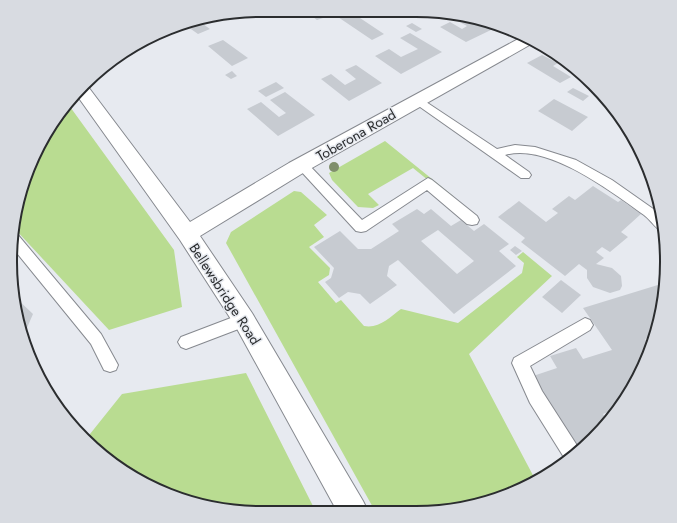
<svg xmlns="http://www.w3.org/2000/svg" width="677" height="523" font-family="Jost,sans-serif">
	<rect width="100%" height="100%" fill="#e7eaf0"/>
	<path fill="#b9dc91" d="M68 104 174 250 182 307 109 330 14 228 19 197 44 136Z
		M385 141 453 196 450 198 413 168 368 194 379 205 373 208 358 207 332 180 329 173Z
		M294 191 301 192 327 215 314 225 324 237 309 247 330 268 329 275 318 282 336 303 341 300 364 326C379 329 390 317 401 309L458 323 522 273 524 263 517 257 523 252 552 276 469 354 536 481 496 500 432 512 375 511 226 243 231 232Z
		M246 373 315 510 213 508 122 470 86 439 122 394Z"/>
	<path fill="#c7cbd1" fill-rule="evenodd" d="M307 10H312L323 18 317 20 305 11Z
		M338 10H348L384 34 372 40 332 13Z
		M448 14 481 20 480 21 493 29 466 42 440 27 450 22 462 29 467 26 446 15Z
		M200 22 210 29 198 34 188 27Z
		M412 23 422 29 416 32 406 26Z
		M410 33 442 52 401 74 375 56 389 49 401 57 418 49 400 38Z
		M223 40 248 58 232 66 208 46Z
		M542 55 558 63 553 66 571 77 560 83 527 63Z
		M356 65 382 83 349 101 321 79 331 74 345 85 356 79 345 70Z
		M232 71 237 76 231 79 225 75Z
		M276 82 284 88 266 97 258 91Z
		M573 88 589 96 583 101 567 92Z
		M285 92 315 115 278 136 247 109 261 102 279 117 286 113 270 100Z
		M554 99 588 117 572 131 538 111Z
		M593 186 618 202 621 200 641 214 621 232 628 237 610 252 602 247 596 252 604 258 596 264 612 268 621 276 622 286 620 290 610 293 593 287 587 278V270L579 264 565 276 521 242 525 238 498 217 519 201 546 222 558 213 552 209 569 196 575 200Z
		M417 209 424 214 431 209 451 226 461 220 474 231 484 224 509 244 499 251 516 266 454 314 398 260 389 266 387 276 397 285 370 304 360 294 348 292 339 298 325 282 331 278 334 268 314 247 340 231 358 249H371L399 231 392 224ZM438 230 474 261 457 274 421 241Z
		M515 246 522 251 516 255 510 250Z
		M561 280 581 295 562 313 542 297Z
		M661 284 658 326 654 336 645 339 650 345 618 408 603 414 607 421 586 440 572 445 533 376 557 368 550 356 576 348 583 359 612 350 583 308Z
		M15 297 33 314 23 337 19 327Z"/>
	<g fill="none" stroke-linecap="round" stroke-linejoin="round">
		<g stroke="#86898f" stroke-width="2">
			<path id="lane" d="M417 96 497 149 515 145 535 147 576 160 612 180 659 213 665 228V233C657 231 651 220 644 215 612 192 547 142 505 155L529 172 531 175 529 178H521L413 102 412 100 413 98Z
				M302 161 306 162 362 220 428 178 432 180 477 216 479 220 477 224 472 225 467 224 427 190 366 231 361 232 356 231 298 168 296 165 298 162Z
				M14 234 18 235 101 334 118 365 116 370 110 372 104 370 91 344 12 247Z
				M244 313 249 315 252 320 249 325 186 349 181 347 178 342 181 337Z
				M585 318 590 320 593 325 590 330 530 366 542 391 578 447 565 459 530 403 512 363 514 358Z"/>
		</g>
		<g stroke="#86898f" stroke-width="2">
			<path id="secondary" d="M522 37 533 43 303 173 200 236 252 313 363 501 368 511H337L236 327 180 240 76 94 84 84H86L190 222 289 163Z"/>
		</g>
		<use href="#lane" fill="#fff" fill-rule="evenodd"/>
		<use href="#secondary" fill="#fff" fill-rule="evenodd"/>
	</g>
	<circle fill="#808f6c" cx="334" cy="167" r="5"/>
	<g text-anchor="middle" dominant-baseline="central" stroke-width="3" stroke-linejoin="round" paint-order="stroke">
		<g font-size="14" fill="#2b2d2f" stroke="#e7eaf0">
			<text transform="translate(356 135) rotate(-30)">Toberona Road</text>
			<text transform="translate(225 294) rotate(57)">Bellewsbridge Road</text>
		</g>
	</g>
	<path d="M0 0H677V523H0ZM261 17H416A244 244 0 0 1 660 261V262A244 244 0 0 1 416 506H261A244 244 0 0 1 17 262V261A244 244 0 0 1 261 17Z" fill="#d8dbe1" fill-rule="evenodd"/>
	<path fill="none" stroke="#2b2d2f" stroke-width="2" d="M261 17H416A244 244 0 0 1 660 261V262A244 244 0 0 1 416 506H261A244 244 0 0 1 17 262V261A244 244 0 0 1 261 17Z"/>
</svg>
